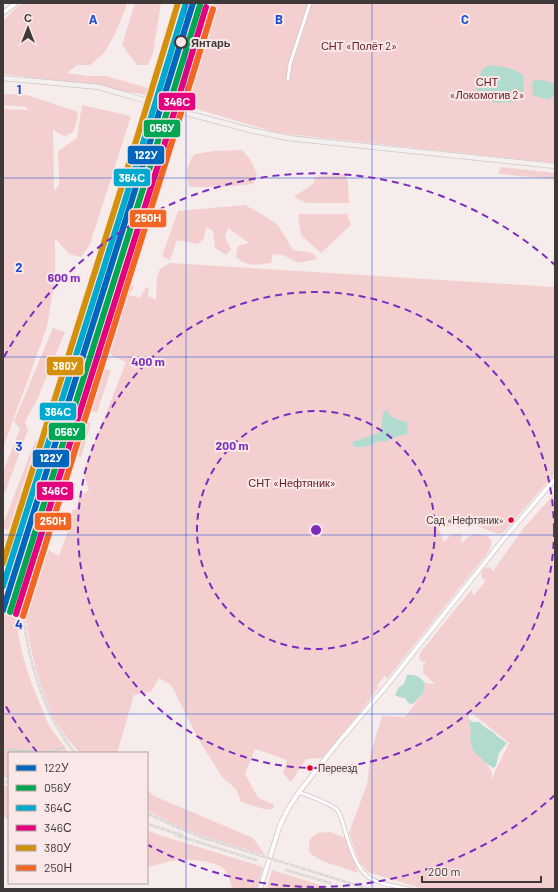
<svg xmlns="http://www.w3.org/2000/svg" width="558" height="892" font-family="Barlow,sans-serif">
	<rect width="100%" height="100%" fill="#f5eceb"/>
	<path fill="#f3d0cf" fill-rule="evenodd" d="M27 3H126V8L113 38 103 54 90 65H77L67 73 89 76H106L148 88 147 95 75 83 3 74V21L18 6Z
		M135 3H161L153 53 148 65H137L122 45Z
		M214 3H555V163L278 133 183 105Z
		M3 94 27 95 78 112 76 124 73 132 65 136 59 134 53 129 54 191 59 185V172L58 151 77 138 82 105 131 116 90 244 81 257 69 254 55 238V277L47 327 3 448V109L29 110 25 107 3 105Z
		M242 150 250 159 257 174 253 184 222 187H189L186 172 191 159 195 154 214 151Z
		M501 167 555 173V179L498 174Z
		M345 174 348 182 349 203H306L294 197 313 184 315 177Z
		M245 205 263 215 278 225 293 250 313 253 317 259 298 263 283 255 273 254 271 263C257 265 247 267 236 257L238 246 249 243 228 228 225 237 231 249 226 255 215 248 213 230 206 228 204 238 198 244 177 240 170 260 162 256 178 211Z
		M298 214H347L351 225 321 253 301 235Z
		M170 263 555 287V473L504 532 499 534 468 523 446 527 435 520 444 542C449 535 453 534 462 534L461 544 468 537 474 534 487 536 492 541 489 551 387 679 385 676 377 685 379 687 357 716 322 758 306 759 291 782 283 773 287 760 255 749 245 774 258 798 273 804 274 808 267 810 241 802 236 789 222 777 200 742 171 685 159 678 151 692 134 695 117 753H80C70 742 60 730 53 716 47 704 42 690 38 676 30 646 23 618 26 586 27 572 30 559 33 545L32 543 45 548 59 556 71 523 72 510 76 509 79 497 89 490 83 472 126 362 112 356 108 345 111 326 119 298 122 284 128 282 134 287 129 295 140 298 146 287 149 288 148 296 156 300 157 277 160 269Z
		M53 328 65 332 37 400 25 422 28 430 3 498V472L20 429 14 421Z
		M102 368 111 370 97 412 87 411Z
		M84 421 91 423 81 457 73 454Z
		M35 441H42L15 517 8 530 3 528V525Z
		M555 493V889H423L368 872 359 861 349 833 367 784 371 752 382 716 405 717 423 693 425 683 435 684 423 673V666L426 662H423L419 659 420 653 471 590 474 596 486 580 483 579 481 576 482 570 486 568 490 567 493 571 523 529ZM469 711 509 743 491 780 492 772 486 763 473 751 470 738 471 730 469 720Z
		M11 537 18 538 3 585V551Z
		M20 559 15 604 17 628 22 653 31 682 49 726 69 753H9V779L3 777V620Z
		M3 785 9 786V819L3 817Z
		M147 790 154 796 253 838 265 855 209 838 177 826 147 810Z
		M147 830 159 835 263 867 257 889H232C231 882 229 874 224 869 216 861 189 859 178 860 168 861 157 865 147 867Z
		M330 832 346 838 358 873 322 861 311 854 309 851V843L311 838 318 833Z
		M272 870 327 887 325 889H267Z"/>
	<path fill="#b1dbcf" d="M490 65 510 68 523 75 524 85 523 96 513 102 496 103 481 98 476 92 477 84 482 69Z
		M537 79 555 83 554 95 549 100 533 95 532 83Z
		M384 411H388C390 419 399 420 407 422L408 431 407 434 399 436 384 442 378 441C372 446 362 448 354 447L352 442 379 433C383 427 381 418 384 411Z
		M407 675C416 674 420 677 425 683L423 693 413 704 408 703 405 698 399 697 395 695 399 687 404 684Z
		M469 720 473 722H479L486 728 492 731 498 737 507 743 499 753 496 766 493 768 486 763 473 751 470 738 471 730Z"/>
	<g fill="none" stroke-linecap="round" stroke-linejoin="round">
		<path stroke="#b1dbcf" stroke-width="1" d="M3 749 43 752 55 751 64 747"/>
		<g stroke="#cfc8c8" stroke-width="4.5">
			<path id="minor" d="M288 79 290 64 310 3
				M299 792C307 795 333 804 338 811 342 817 344 829 347 837 351 849 356 866 366 875 375 884 397 886 409 889"/>
		</g>
		<g stroke="#cfc8c8" stroke-width="5.5">
			<path id="tertiary" d="M3 13 16 3
				M260 889 280 825 288 809 299 792 337 744 389 683 502 541 555 479"/>
		</g>
		<g stroke="#cfc8c8" stroke-width="6">
			<path id="secondary" d="M3 78 99 87 130 96
				M190 114 250 130 288 138 555 166"/>
		</g>
		<use href="#minor" stroke="#fefcfc" stroke-width="3"/>
		<use href="#tertiary" stroke="#fefcfc" stroke-width="4"/>
		<use href="#secondary" stroke="#f5f0f0" stroke-width="4.5"/>
		<g stroke="#d8d6d6" stroke-width="2.5">
			<path id="rail" d="M3 543 14 525 29 493 52 428 151 120 186 3
				M75 753C41 712 21 642 23 589 23 581 25 573 26 565 27 557 28 547 30 539 35 518 42 498 48 478 67 414 88 351 108 287
				M3 781 9 783
				M147 813 174 826 204 838 369 889
				M147 824 182 835
				M176 835 256 860
				M286 870 330 883"/>
		</g>
		<use href="#rail" stroke="#f9e8e7" stroke-width="1" stroke-dasharray="3" stroke-linecap="butt"/>
		<g stroke="#cfc8c8" stroke-width="6" stroke-linecap="butt">
			<path id="secondary-bridge" d="M130 96 190 114"/>
		</g>
		<use href="#secondary-bridge" stroke="#f5f0f0" stroke-width="4.5"/>
		<g stroke="#f9e8e7" stroke-width="9">
			<path id="rail-1" d="M3 610 146 155 193 3"/>
		</g>
		<g stroke="#f9e8e7" stroke-width="9">
			<path id="rail-2" d="M10 612 153 157 200 5"/>
		</g>
		<g stroke="#f9e8e7" stroke-width="9">
			<path id="rail-3" d="M3 586 140 153 186 3"/>
		</g>
		<g stroke="#f9e8e7" stroke-width="9">
			<path id="rail-4" d="M16 614 160 159 206 7"/>
		</g>
		<g stroke="#f9e8e7" stroke-width="9">
			<path id="rail-5" d="M3 563 133 151 178 3"/>
		</g>
		<g stroke="#f9e8e7" stroke-width="9">
			<path id="rail-6" d="M23 616 166 161 213 9"/>
		</g>
		<use href="#rail-1" stroke="#0065bd" stroke-width="6"/>
		<use href="#rail-2" stroke="#00a651" stroke-width="6"/>
		<use href="#rail-3" stroke="#00a9ce" stroke-width="6"/>
		<use href="#rail-4" stroke="#e5007d" stroke-width="6"/>
		<use href="#rail-5" stroke="#d2900b" stroke-width="6"/>
		<use href="#rail-6" stroke="#f26522" stroke-width="6"/>
	</g>
	<path fill="none" stroke="#1d4ed8" stroke-width="1" stroke-opacity="0.55" d="M186 3V889M372 3V889M3 178H555M3 357H555M3 535H555M3 714H555"/>
	<g fill="none" stroke="#7b2cbf" stroke-width="2" stroke-dasharray="7 5">
		<circle cx="316" cy="530" r="119"/>
		<circle cx="316" cy="530" r="238"/>
		<path d="M555 795A357 357 0 0 1 148 845M37 752A357 357 0 0 1 4 703M4 357A357 357 0 0 1 555 265"/>
	</g>
	<circle fill="#f9e8e7" stroke="#3f3838" stroke-width="2" cx="181" cy="42" r="6"/>
	<g fill="#e4002b" stroke="#f9e8e7" stroke-width="1.5">
		<circle cx="511" cy="520" r="3.5"/>
		<circle cx="310" cy="768" r="3.5"/>
	</g>
	<g text-anchor="middle" dominant-baseline="central" stroke-width="4" stroke-linejoin="round" paint-order="stroke">
		<g font-size="10" fill="#3f3838" stroke="#f9e8e7" text-anchor="end">
			<text x="504" y="520">Сад «Нефтяник»</text>
			<text x="318" y="768" text-anchor="start">Переезд</text>
		</g>
		<g font-size="11" font-weight="bold" fill="#3f3838" stroke="#f9e8e7" text-anchor="start">
			<text x="191" y="42">Янтарь</text>
		</g>
		<g font-size="11" fill="#672125" stroke="#f9e8e7">
			<text x="359" y="45">СНТ «Полёт 2»</text>
			<text x="487" y="81">СНТ<tspan x="487" dy="13">«Локомотив 2»</tspan></text>
			<text x="292" y="482">СНТ «Нефтяник»</text>
		</g>
	</g>
	<g font-size="13" text-anchor="middle" font-weight="bold" fill="#1d4ed8" stroke="#f9e8e7" stroke-width="4" stroke-linejoin="round" paint-order="stroke">
		<text x="93" y="24">A</text>
		<text x="279" y="24">B</text>
		<text x="465" y="24">C</text>
		<text x="19" y="94">1</text>
		<text x="19" y="272">2</text>
		<text x="19" y="451">3</text>
		<text x="19" y="629">4</text>
	</g>
	<circle cx="316" cy="530" r="6" fill="#7b2cbf" stroke="#f9e8e7" stroke-width="2"/>
	<g font-size="12" text-anchor="middle" font-weight="bold" fill="#7b2cbf" stroke="#f9e8e7" stroke-width="4" stroke-linejoin="round" paint-order="stroke">
		<text x="64" y="282">600 m</text>
		<text x="148" y="366">400 m</text>
		<text x="232" y="450">200 m</text>
	</g>
	<g stroke="#f9e8e7" stroke-width="1.5">
		<rect x="158" y="92" width="38" height="19" rx="4" fill="#e5007d"/>
		<rect x="143" y="119" width="38" height="19" rx="4" fill="#00a651"/>
		<rect x="127" y="145" width="38" height="20" rx="4" fill="#0065bd"/>
		<rect x="113" y="168" width="38" height="19" rx="4" fill="#00a9ce"/>
		<rect x="129" y="209" width="38" height="19" rx="4" fill="#f26522"/>
		<rect x="46" y="356" width="38" height="20" rx="4" fill="#d2900b"/>
		<rect x="39" y="402" width="38" height="19" rx="4" fill="#00a9ce"/>
		<rect x="48" y="422" width="38" height="19" rx="4" fill="#00a651"/>
		<rect x="32" y="449" width="38" height="19" rx="4" fill="#0065bd"/>
		<rect x="36" y="481" width="38" height="20" rx="4" fill="#e5007d"/>
		<rect x="34" y="512" width="38" height="19" rx="4" fill="#f26522"/>
	</g>
	<g font-size="11" text-anchor="middle" font-weight="bold" fill="#fff">
		<text x="177" y="106">346С</text>
		<text x="162" y="132">056У</text>
		<text x="146" y="159">122У</text>
		<text x="132" y="182">364С</text>
		<text x="148" y="222">250Н</text>
		<text x="65" y="370">380У</text>
		<text x="58" y="416">364С</text>
		<text x="67" y="436">056У</text>
		<text x="51" y="462">122У</text>
		<text x="55" y="495">346С</text>
		<text x="53" y="525">250Н</text>
	</g>
	<rect width="558" height="892" fill="none" stroke="#3f3838" stroke-width="8"/>
	<rect x="8" y="752" width="140" height="132" fill="#f9e8e7" stroke="#afa2a1"/>
	<rect x="16" y="765" width="20" height="6" fill="#0065bd" stroke="#afa2a1"/>
	<text x="44" y="772" font-size="12" fill="#3f3838">122У</text>
	<rect x="16" y="785" width="20" height="6" fill="#00a651" stroke="#afa2a1"/>
	<text x="44" y="792" font-size="12" fill="#3f3838">056У</text>
	<rect x="16" y="805" width="20" height="6" fill="#00a9ce" stroke="#afa2a1"/>
	<text x="44" y="812" font-size="12" fill="#3f3838">364С</text>
	<rect x="16" y="825" width="20" height="6" fill="#e5007d" stroke="#afa2a1"/>
	<text x="44" y="832" font-size="12" fill="#3f3838">346С</text>
	<rect x="16" y="845" width="20" height="6" fill="#d2900b" stroke="#afa2a1"/>
	<text x="44" y="852" font-size="12" fill="#3f3838">380У</text>
	<rect x="16" y="865" width="20" height="6" fill="#f26522" stroke="#afa2a1"/>
	<text x="44" y="872" font-size="12" fill="#3f3838">250Н</text>
	<g transform="translate(28 28)" stroke="#f9e8e7" stroke-width="3" paint-order="stroke">
	<path d="M0-3L7 15L0 10L-7 15Z" fill="#3f3838"/>
	<text y="-6" font-size="11" font-weight="bold" text-anchor="middle" fill="#3f3838">С</text>
	</g>
	<path d="M422 876v6h119v-6" fill="none" stroke="#3f3838" stroke-width="2"/>
	<text x="428" y="876" font-size="12" fill="#3f3838" stroke="#f9e8e7" stroke-width="3" paint-order="stroke">200 m</text>
</svg>
